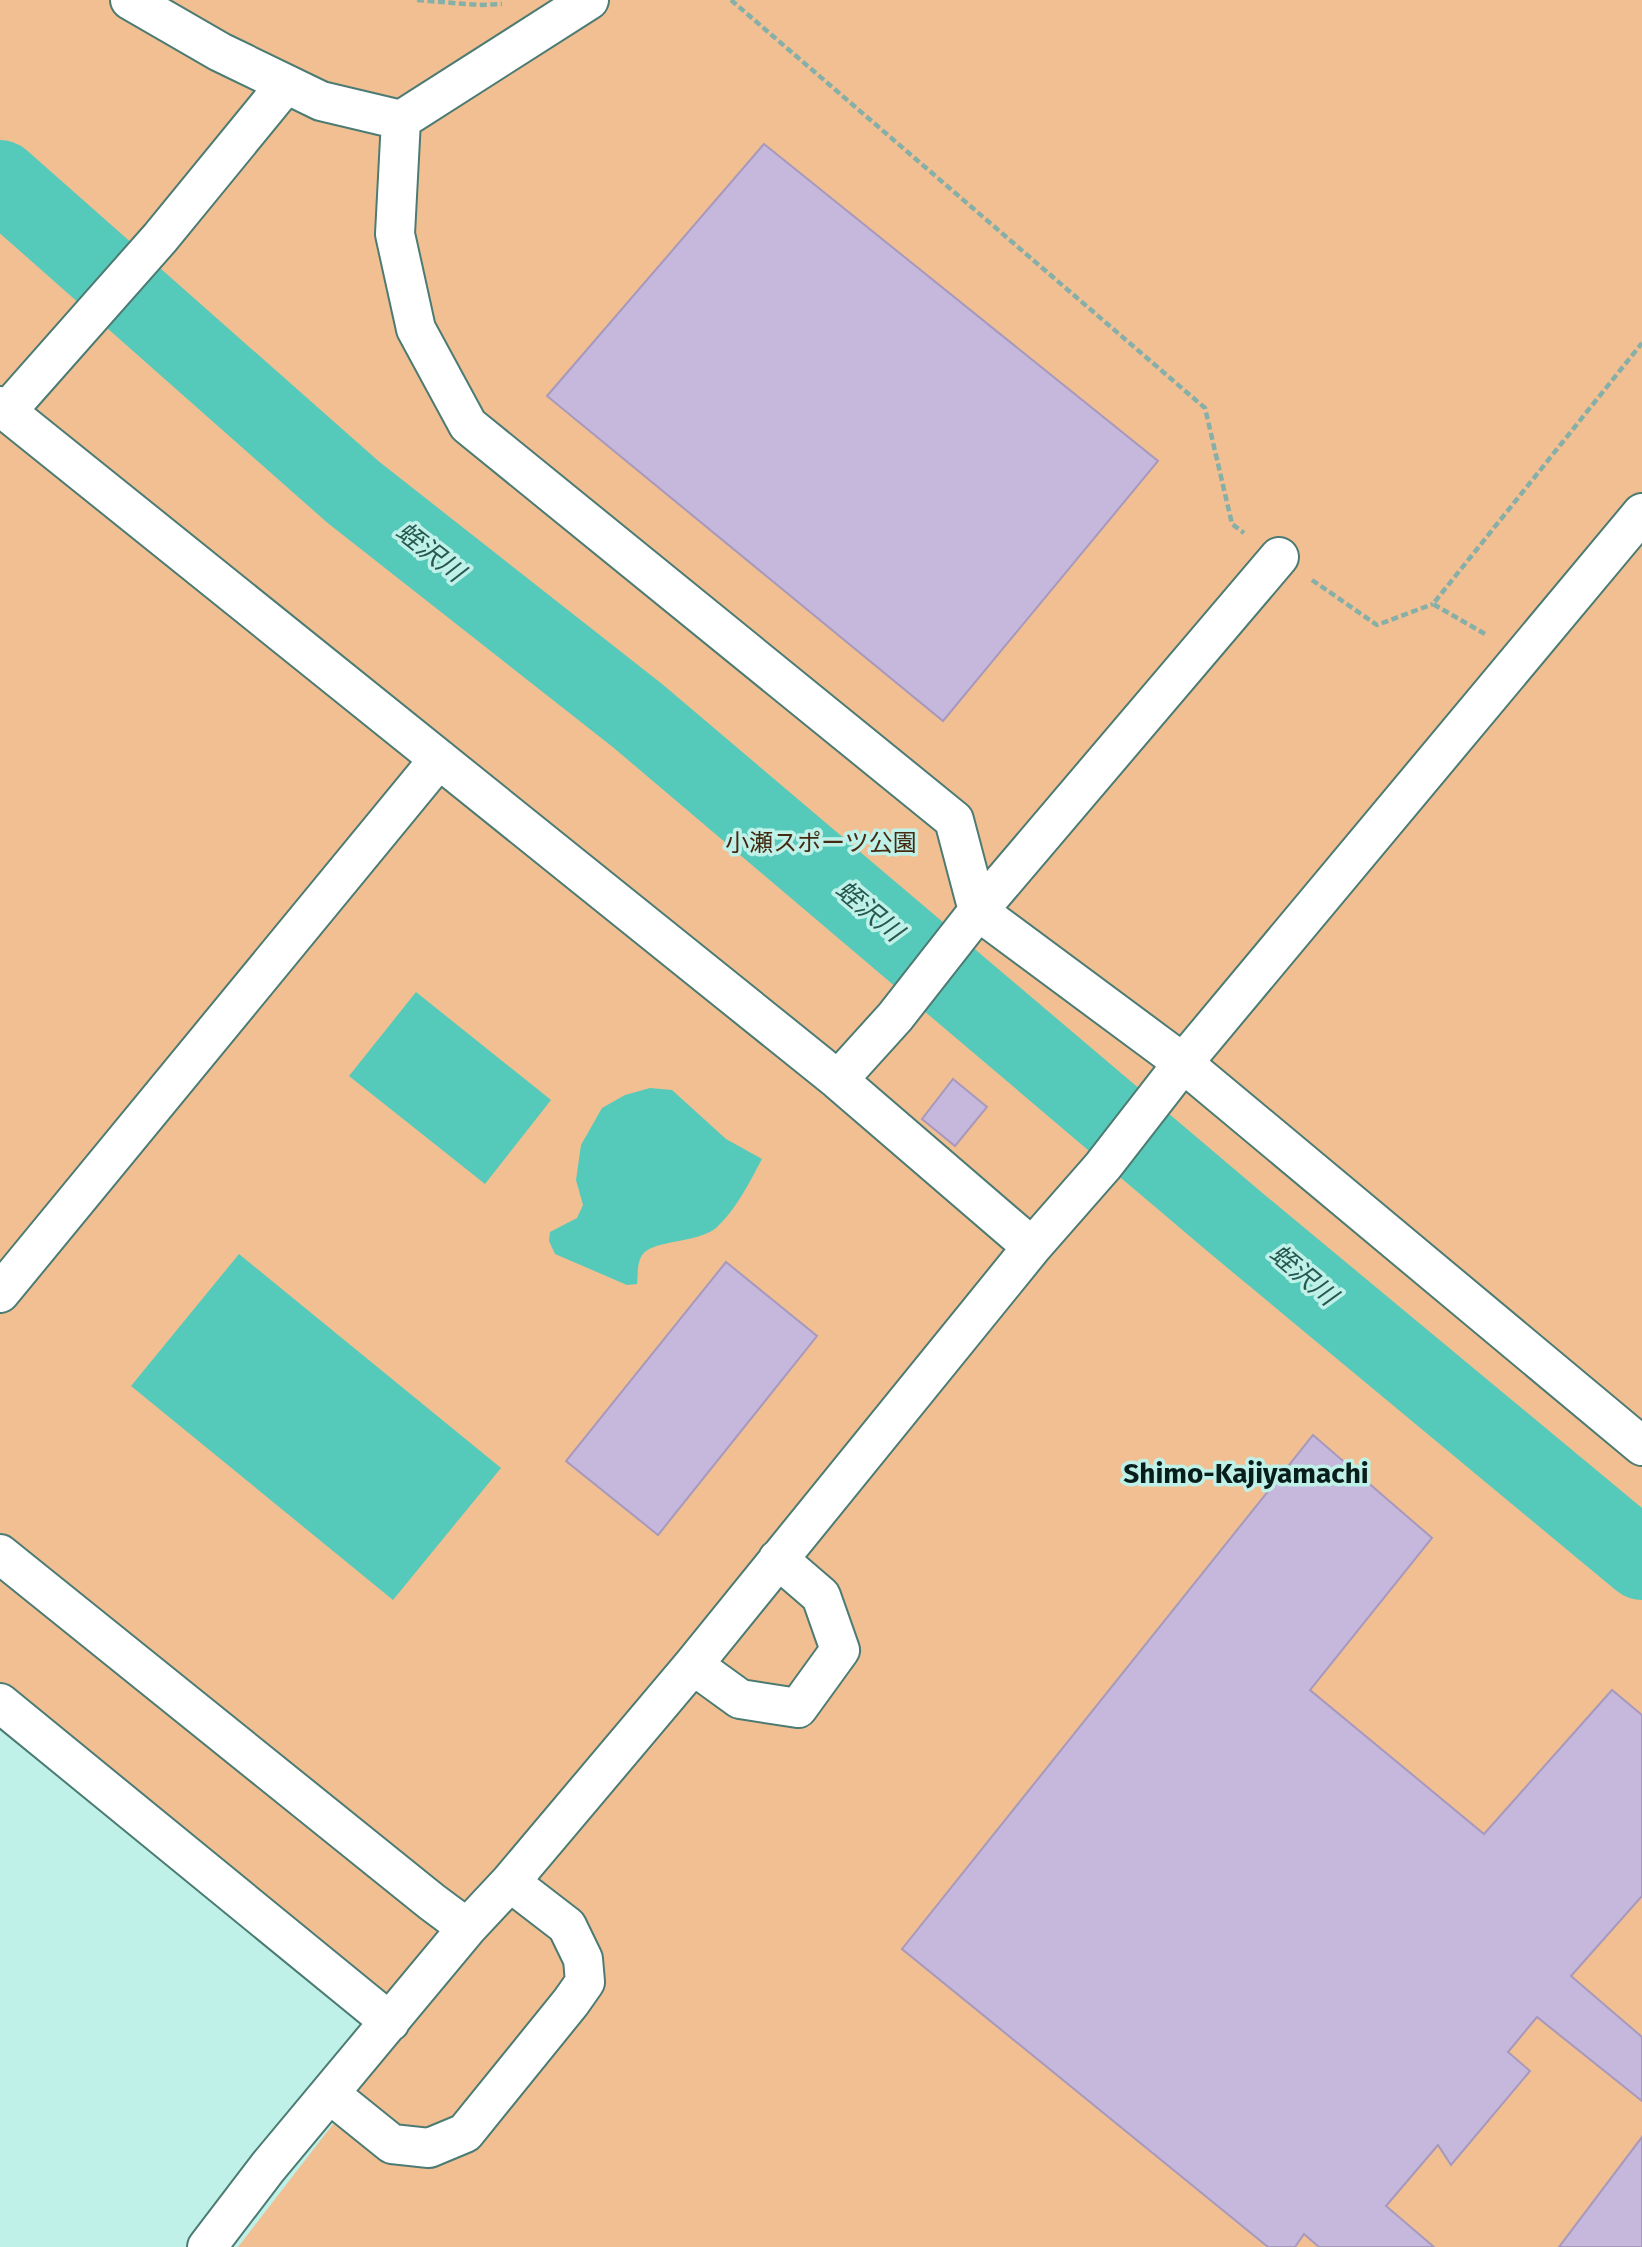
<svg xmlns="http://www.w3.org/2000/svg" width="1642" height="2247" font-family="'Fira Sans','Noto Sans JP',sans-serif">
	<rect width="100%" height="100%" fill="#bff1e8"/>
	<path fill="#f1bf92" d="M0 0H1642V2247H238L412 2022 0 1686Z"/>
	<path fill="#56caba" d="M416 992 551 1100 485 1184 349 1076Z
		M650 1088 672 1090 726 1139 762 1159C749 1183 736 1210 716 1228 697 1244 649 1239 641 1257 637 1264 638 1276 637 1284L627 1285 555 1254 549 1241 550 1232 577 1218 583 1205 576 1180 581 1145 602 1108 625 1095Z
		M239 1254 501 1468 393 1600 131 1386Z"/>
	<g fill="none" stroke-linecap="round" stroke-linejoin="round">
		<path stroke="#56caba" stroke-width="80" d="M0 180 353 492 638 716 1236 1223 1642 1560"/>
	</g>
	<path fill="#c6b8dc" stroke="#a799bc" stroke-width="2" d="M764 144 1158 461 943 721 547 396Z
		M953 1079 987 1107 955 1146 922 1119Z
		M726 1262 817 1336 658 1535 566 1461Z
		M1313 1435 1432 1538 1310 1690 1484 1834 1612 1690 1642 1715V1896L1571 1976 1642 2037V2101L1537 2017 1508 2052 1530 2071 1451 2165 1438 2145 1386 2206 1434 2247H1319L1304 2234 1295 2247H1268L902 1949Z
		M1642 2137V2247H1559Z"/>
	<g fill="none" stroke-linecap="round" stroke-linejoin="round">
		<g stroke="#4b7b73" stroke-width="42">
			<path id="minor" d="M130 0 220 52 321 101 401 120 589 0
				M401 120 395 234 416 329 468 425 954 820 978 911 1183 1063 1642 1446
				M0 406 838 1080 1032 1247
				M7 411 160 238 286 84
				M838 1080 895 1017 978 911 1279 557
				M0 1293 439 759
				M0 1554 432 1902 467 1928
				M693 1665 740 1699 798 1708 840 1650 821 1596 778 1559
				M0 1703 390 2022
				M330 2094 392 2144 429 2148 465 2133 571 2002 585 1982 583 1959 567 1926 510 1882
				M207 2247 268 2167 467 1928 510 1882 693 1665 1032 1247 1103 1166 1183 1063 1642 513"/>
		</g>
		<path stroke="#86afa8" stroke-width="4.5" stroke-dasharray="7 3.5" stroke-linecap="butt" d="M417 0 478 5 502 4
			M731 0 1205 408 1232 524 1244 533
			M1312 580 1377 625 1433 604
			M1485 634 1433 604 1642 343"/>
		<use href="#minor" stroke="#fff" stroke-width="38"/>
	</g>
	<g text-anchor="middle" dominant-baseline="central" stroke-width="7" stroke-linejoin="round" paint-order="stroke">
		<g font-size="24" fill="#442a10" stroke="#bff1e8">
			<text x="821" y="843">小瀬スポーツ公園</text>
		</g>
		<g font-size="26" font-style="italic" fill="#265851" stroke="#bff1e8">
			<text transform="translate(430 552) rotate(38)">蛭沢川</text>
			<text transform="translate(869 911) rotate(40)">蛭沢川</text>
			<text transform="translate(1303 1275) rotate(40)">蛭沢川</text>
		</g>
		<g font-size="28" font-weight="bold" fill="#091d1a" stroke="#bff1e8">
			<text x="1246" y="1473">Shimo-Kajiyamachi</text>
		</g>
	</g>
</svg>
